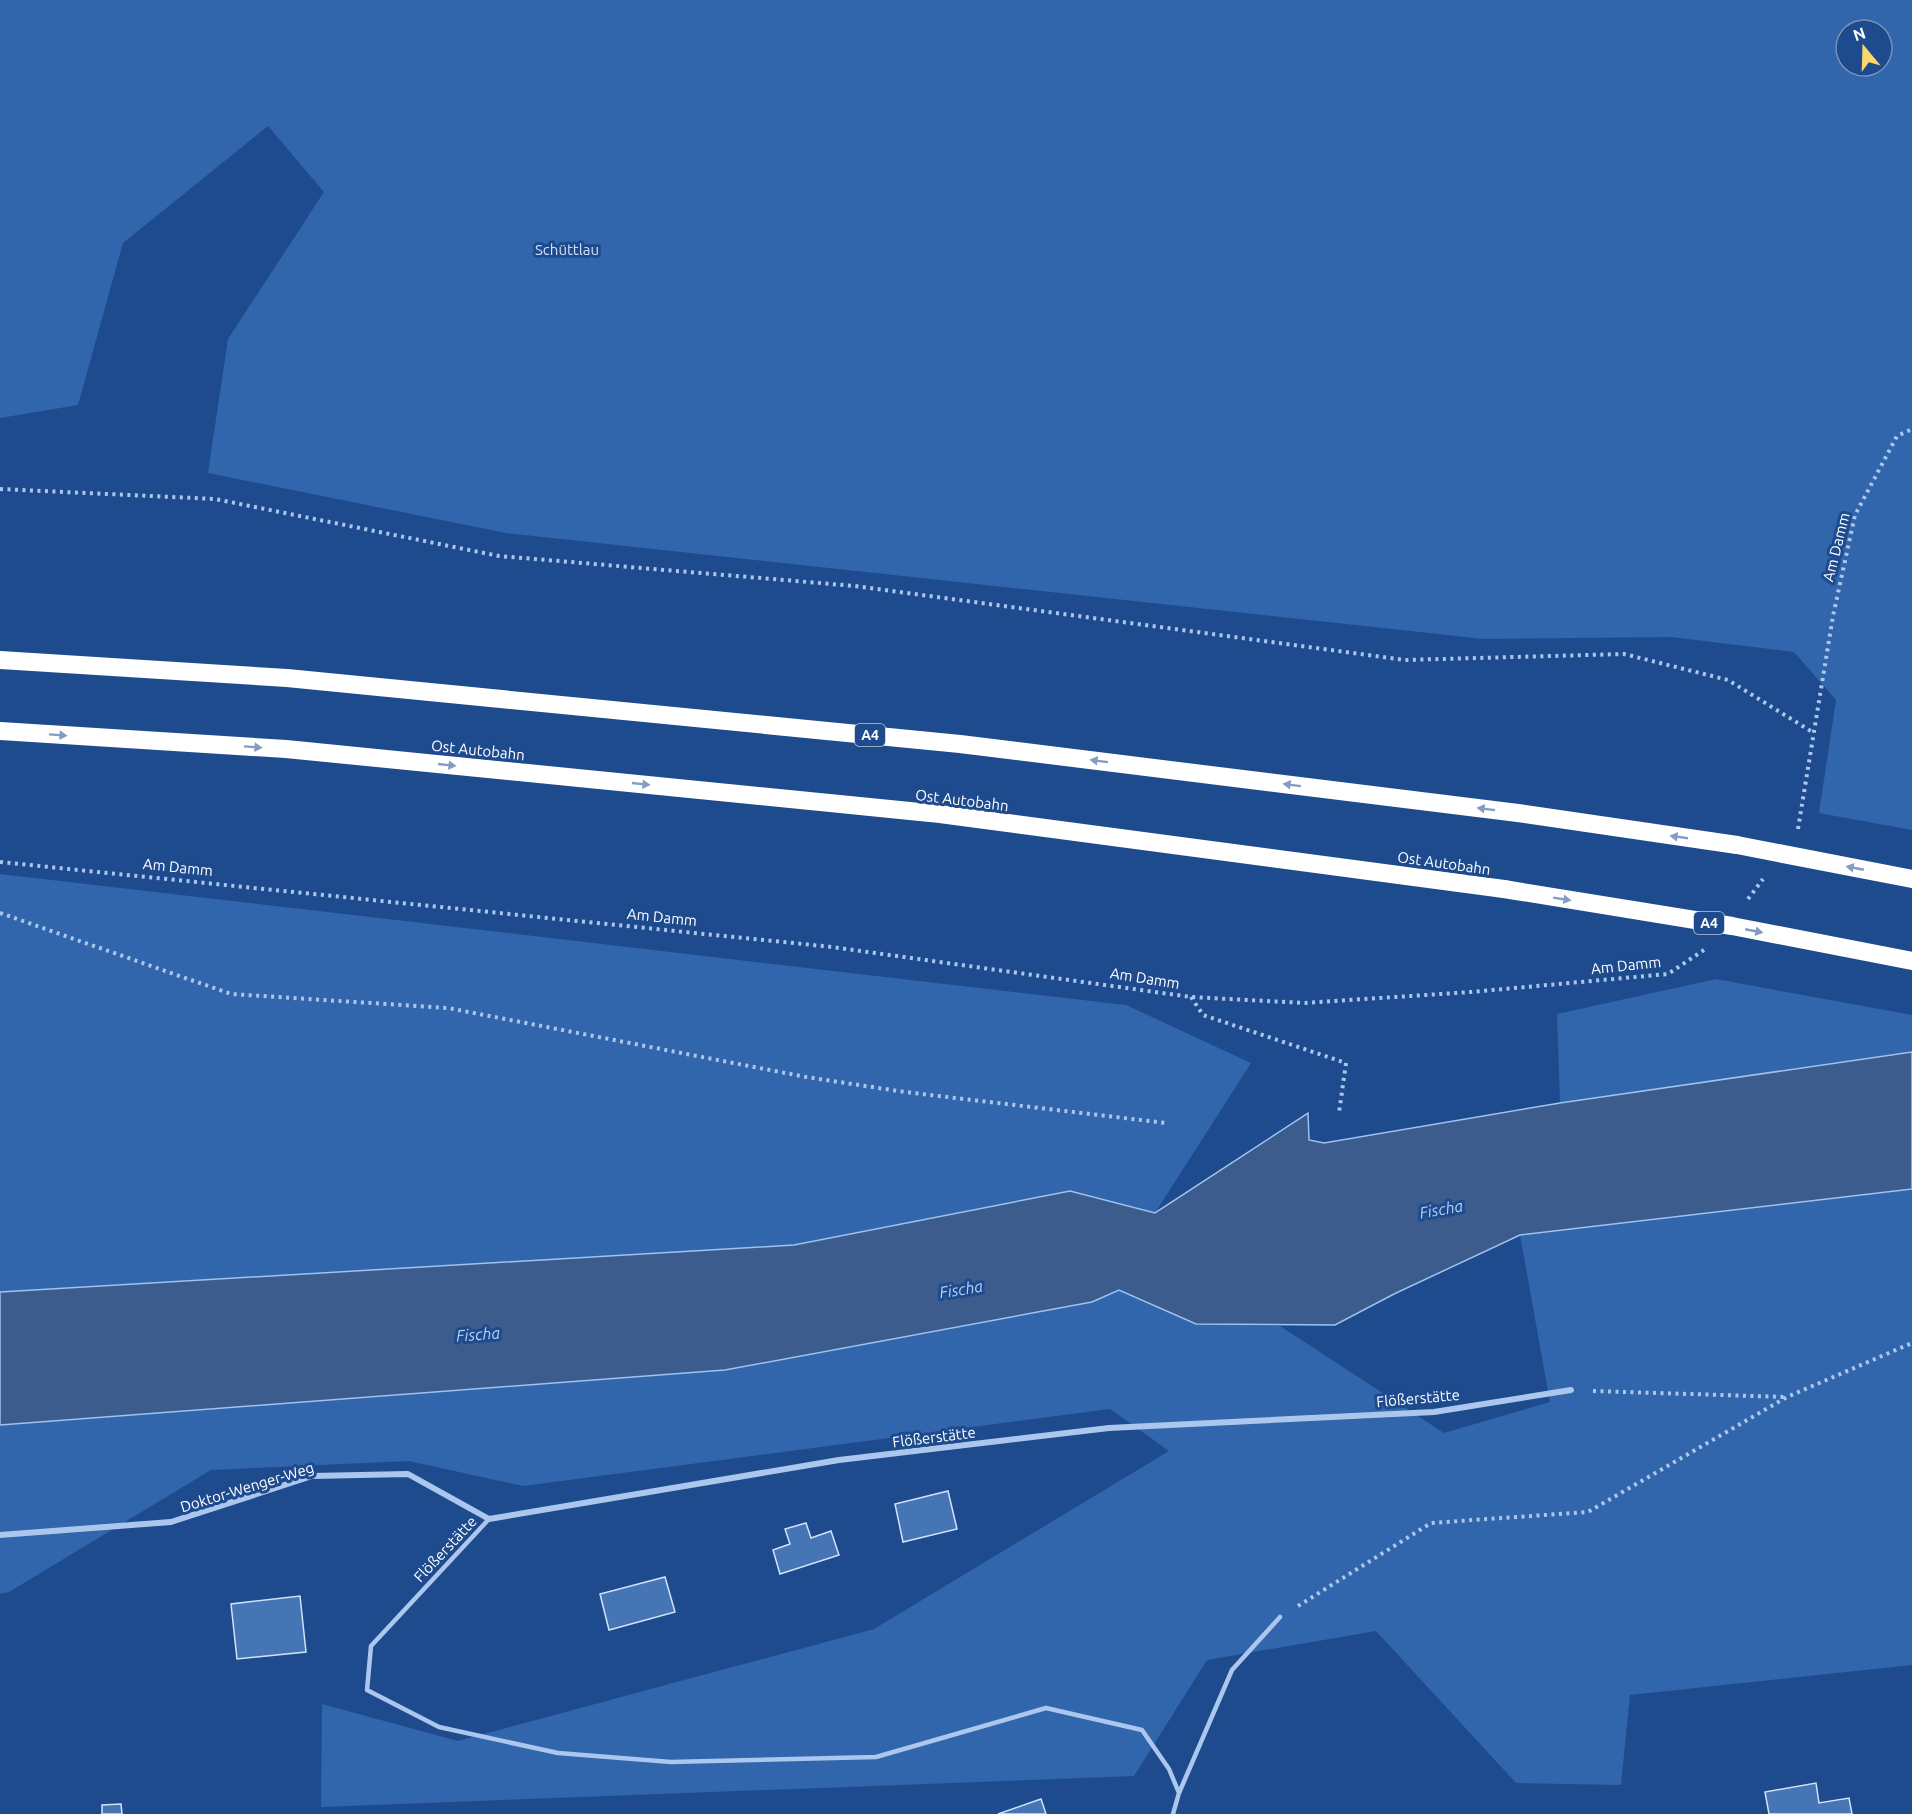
<svg xmlns="http://www.w3.org/2000/svg" width="1912" height="1814" font-family="Ubuntu,sans-serif">
	<rect width="100%" height="100%" fill="#1e4b8e"/>
	<path fill="#3165ac" fill-rule="evenodd" d="M0 0H1912V830L1819 813 1836 700 1794 652 1671 637 1484 639 506 533 208 473 228 339 324 192 268 126 123 243 78 405 0 418ZM1846 30H1882V66H1846Z
		M0 874 1126 1005 1251 1063 1155 1213 1070 1191 794 1245 0 1292Z
		M1716 979 1912 1015V1052L1560 1103 1557 1014Z
		M1912 1189V1665L1630 1695 1621 1785 1516 1783 1376 1631 1207 1660 1134 1776 321 1807 322 1704 458 1741 874 1629 1169 1451 1110 1409 523 1486 409 1461 211 1470 9 1592 0 1594V1425L725 1370 1092 1302 1119 1290 1196 1324 1280 1326 1444 1433 1550 1402 1520 1235Z"/>
	<path fill="#3b5c8d" stroke="#a0c2ee" stroke-width="1.5" d="M1912 1052V1189L1520 1235 1394 1294 1335 1325 1196 1324 1119 1290 1092 1302 725 1370 0 1425V1292L794 1245 1070 1191 1155 1213 1308 1113 1309 1140 1324 1143 1560 1103Z"/>
	<path fill="#4675b6" stroke="#d2e2f9" stroke-width="1.5" d="M948 1491 957 1529 903 1542 895 1504Z
		M806 1523 811 1538 831 1531 839 1555 780 1574 773 1550 790 1544 785 1529Z
		M665 1577 675 1612 609 1630 600 1594Z
		M300 1596 306 1652 237 1659 231 1604Z
		M1816 1783 1819 1803 1849 1798 1852 1814H1769L1765 1792Z
		M1041 1799 1046 1814H998Z
		M121 1804 122 1814H102V1805Z"/>
	<g fill="none" stroke-linecap="round" stroke-linejoin="round">
		<path stroke="#acc7ed" stroke-width="4" stroke-dasharray="3 4.5" stroke-linecap="butt" d="M0 489 215 499 499 556 855 586 1405 660 1624 654 1728 680 1814 733
			M1798 829 1833 616 1855 515 1897 436 1912 429
			M0 862 832 947 1191 997 1305 1003 1471 992 1668 974 1704 950
			M1748 899 1763 879
			M0 913 231 994 448 1008 806 1077 905 1092 1166 1123
			M1191 997 1203 1015 1346 1063 1339 1113
			M1593 1391 1786 1397
			M1298 1606 1431 1523 1588 1512 1787 1397 1912 1343"/>
		<path stroke="#acc7ed" stroke-width="4.5" d="M489 1519 371 1646 367 1690 439 1727 558 1753 671 1762 876 1757 1046 1708 1142 1730 1169 1769 1179 1793
			M1173 1814 1179 1793 1232 1670 1280 1617"/>
		<path stroke="#acc7ed" stroke-width="6" d="M0 1535 171 1522 312 1476 408 1474 489 1519 839 1460 1109 1428 1434 1412 1571 1390"/>
		<path stroke="#fff" stroke-width="18" d="M0 660 287 678 960 744 1518 813 1737 845
			M0 731 286 749 940 814 1504 889"/>
		<path stroke="#fff" stroke-width="18" d="M1737 845 1912 879
			M1504 889 1732 926 1912 961"/>
	</g>
	<defs><path id="oneway-solid" d="M-6-.8H1V-3.2L6.5 0L1 3.2V.8H-6Z" transform="scale(1.5)"/></defs>
	<g fill="#839cc1">
		<use href="#oneway-solid" transform="translate(58 735) rotate(4)"/>
		<use href="#oneway-solid" transform="translate(253 747) rotate(4)"/>
		<use href="#oneway-solid" transform="translate(1099 761) rotate(-173)"/>
		<use href="#oneway-solid" transform="translate(447 765) rotate(6)"/>
		<use href="#oneway-solid" transform="translate(641 784) rotate(6)"/>
		<use href="#oneway-solid" transform="translate(1292 785) rotate(-173)"/>
		<use href="#oneway-solid" transform="translate(1486 809) rotate(-173)"/>
		<use href="#oneway-solid" transform="translate(1679 837) rotate(-172)"/>
		<use href="#oneway-solid" transform="translate(1855 868) rotate(-169)"/>
		<use href="#oneway-solid" transform="translate(1562 899) rotate(9)"/>
		<use href="#oneway-solid" transform="translate(1754 931) rotate(11)"/>
	</g>
	<g text-anchor="middle" dominant-baseline="central" stroke-width="6" stroke-linejoin="round" paint-order="stroke">
		<g fill="#1e4b8e" stroke="#bcc9dd" stroke-width="1.5">
			<rect x="855" y="724" width="30" height="22" rx="4.5"/>
			<rect x="1694" y="912" width="30" height="22" rx="4.5"/>
		</g>
		<g font-size="14" font-weight="bold" fill="#fff">
			<text x="870" y="735">A4</text>
			<text x="1709" y="923">A4</text>
		</g>
		<g font-size="15" fill="#d2e2f9" stroke="#1e4b8e">
			<text x="567" y="249">Schüttlau</text>
		</g>
		<g font-size="15" fill="#fff" stroke="#1e4b8e">
			<text transform="translate(1836 547) rotate(-76)">Am Damm</text>
			<text transform="translate(478 750) rotate(6)">Ost Autobahn</text>
			<text transform="translate(962 800) rotate(7)">Ost Autobahn</text>
			<text transform="translate(1444 863) rotate(8)">Ost Autobahn</text>
			<text transform="translate(178 867) rotate(6)">Am Damm</text>
			<text transform="translate(662 917) rotate(6)">Am Damm</text>
			<text transform="translate(1626 965) rotate(-6)">Am Damm</text>
			<text transform="translate(1145 978) rotate(9)">Am Damm</text>
			<text transform="translate(1418 1398) rotate(-5)">Flößerstätte</text>
			<text transform="translate(934 1437) rotate(-7)">Flößerstätte</text>
			<text transform="translate(247 1487) rotate(-17)">Doktor-Wenger-Weg</text>
			<text transform="translate(445 1549) rotate(-47)">Flößerstätte</text>
		</g>
		<g font-size="16" font-style="italic" fill="#b8d1f4" stroke="#1e4b8e">
			<text transform="translate(1441 1209) rotate(-10)">Fischa</text>
			<text transform="translate(961 1289) rotate(-9)">Fischa</text>
			<text transform="translate(478 1334) rotate(-4)">Fischa</text>
		</g>
	</g>
	<g transform="translate(1864 48) rotate(341)"><circle r="28" fill="#1e4b8e" stroke="#7893bb" stroke-width="1.5"/>
	<path d="M0-4.5L10 22L0 15L-10 22Z" fill="#fcd76b"/>
	<text y="-9" font-size="16" font-weight="bold" text-anchor="middle" fill="#ffffff">N</text>
	</g>
</svg>
